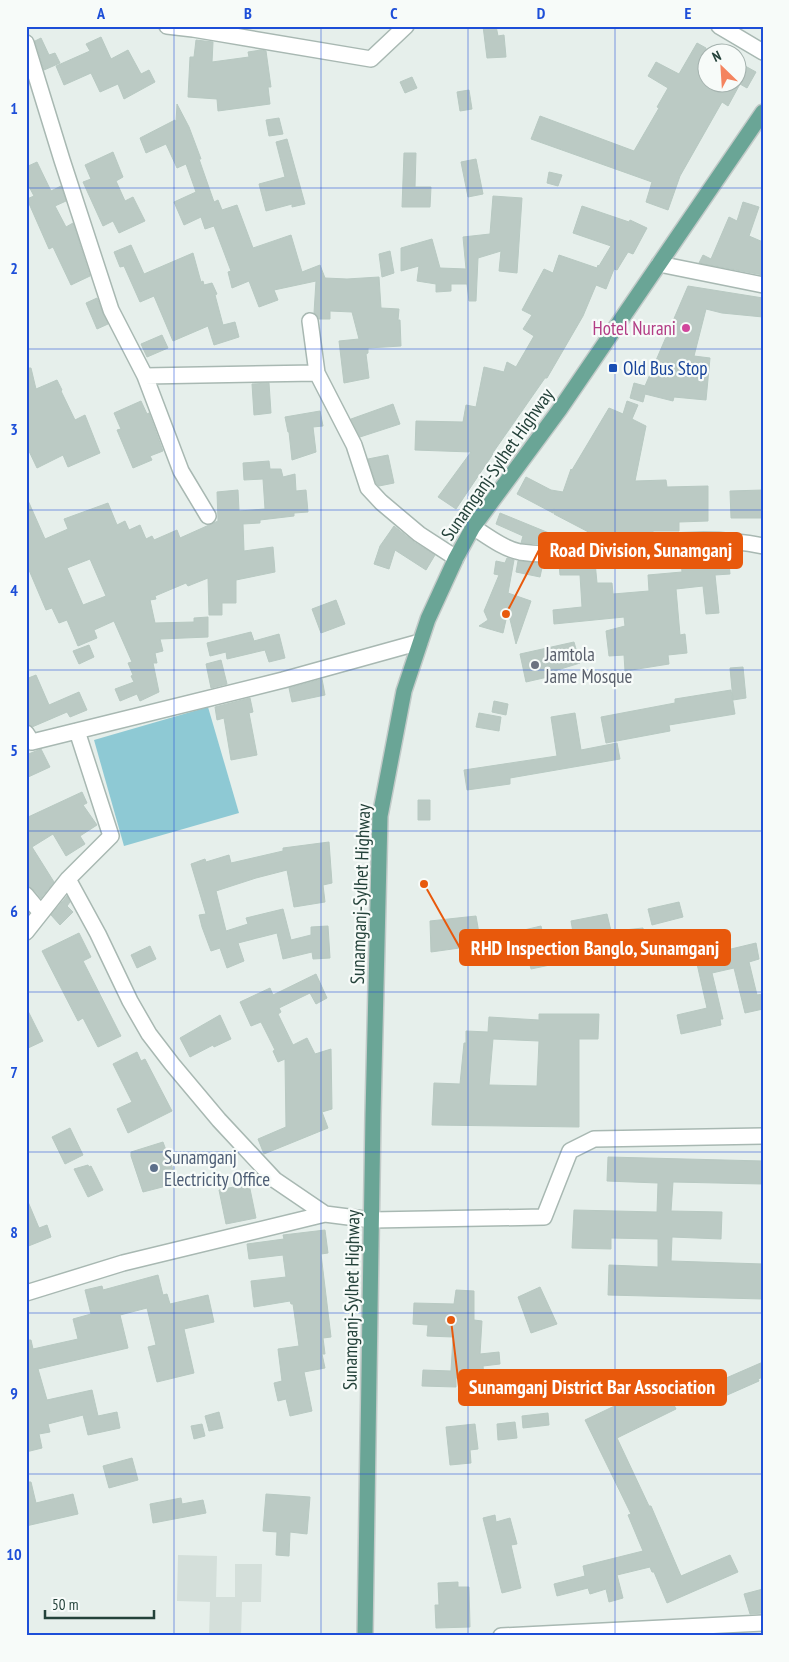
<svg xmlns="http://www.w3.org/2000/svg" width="789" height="1662" font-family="'PT Sans Narrow',sans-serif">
	<rect width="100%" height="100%" fill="#e6efeb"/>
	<path fill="#d4dfda" d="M178 1555 217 1556 216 1597H235V1564H262L261 1602H242L241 1636H209L210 1602 177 1601Z"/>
	<path fill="#8ec9d4" d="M208 707 239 813 124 846 94 740Z"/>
	<path fill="#bbcac4" stroke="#b8c9c2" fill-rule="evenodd" d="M483 26H496L498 36 504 35 506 57 487 58Z
		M101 37 111 59 128 50 141 74 149 70 155 82 124 99 118 84 100 92 91 73 64 85 56 66 90 51 86 44Z
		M41 38 49 55 55 53 60 63 44 70 35 41Z
		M196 40 213 42 212 62 249 57 248 52 261 50 266 51 271 87H268L270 104 218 111 217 99 188 97 190 57H194Z
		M697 43 706 48V82H737L736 61 756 72 747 88 740 84 728 106 722 102 680 176 668 210 646 202 652 182 531 139 540 116 634 151 659 108 657 107 668 88 648 76 656 62 679 74Z
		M412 77 417 88 405 93 400 82Z
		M469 90 472 109 460 111 457 92Z
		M177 104 189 127 201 159H199L214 202 218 200 222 210 237 205 253 248 291 235 302 272 320 265 325 278 347 279 379 277 381 308 399 309 398 320H400L401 346 368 348V353L366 354 369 378 344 383 339 341 359 339 352 312 330 311V319H319L314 313 316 281 274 290 278 300 259 307 249 281 232 288 228 272 231 271 214 226 205 229 201 217 184 225 174 202 196 192 186 164 177 168 166 144 146 153 140 138 175 120 176 122Z
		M279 118 283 134 269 136 266 120Z
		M287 139 305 204 292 207V204L266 211 259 184 285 177 276 142Z
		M113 152 123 177 116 181 125 201 133 197 145 221 119 233 113 221 103 226 83 182 91 179 85 165Z
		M404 153H416L415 187H431L430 207H402Z
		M476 159 483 194 468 197 461 162Z
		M37 162 51 191 61 186 66 201 55 206 66 227 73 223 90 276 71 285 53 247 49 249 27 199 34 196 26 181V167Z
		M549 172 562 175 558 186 547 183Z
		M493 196 522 198 517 273 499 271 501 251 478 258 476 301H469L467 284H451V291L436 292V284L417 281 419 266 401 271V248L432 239 440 268 466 269 463 237 490 234Z
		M743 202 759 207 749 236 763 242V275L699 263 703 255 711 259 729 217 737 221Z
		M582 206 629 222 630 220 647 228 633 254 628 252 617 270 614 269 606 289 596 285 583 316 547 378H545L492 454H493L456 509 438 497 471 452 415 450 416 421 463 422 466 405 476 407 484 367 504 372 507 362 516 367 534 336 523 329 532 315 522 310 544 269 553 273 559 255 597 268 598 265 599 266 611 246 573 233Z
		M131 245 144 274 193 253 201 282 203 281 204 285 212 283 217 294 215 295 223 325 235 322 239 337 214 345 208 326 173 341 154 296 140 302 124 266 120 267 114 252Z
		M390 251 394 273 382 277 379 254Z
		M688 286 763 298V317L722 313 706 309 694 356 710 358 706 400 674 397 673 401 645 394 643 402 630 398 634 383 645 386Z
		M97 298 108 324 97 329 86 303Z
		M162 335 168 348 147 357 141 344Z
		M26 368H31L36 389 57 380 62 390 61 391 75 420 85 415 100 453 68 467 63 455 37 468 28 449 26 442Z
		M269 383 271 413 254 415 252 384Z
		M141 401 147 414 149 413 163 451 150 456 152 460 133 468 117 430 121 429 114 413Z
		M627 401 638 405 632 419 646 426 635 481 666 480 667 487 708 486V521L679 522V531H653V534L619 538H600L554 514V508L553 513 517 494 526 477 551 490 563 492 571 469 572 470 609 408 623 414Z
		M393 404 400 424 360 437 351 419Z
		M320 411 323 426 313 427 316 452 292 460 289 432H288L285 417Z
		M388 455 394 483 379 486 376 483 368 459Z
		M269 461 270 469H281L283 477 295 474 296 491 306 490 308 512 294 513V516L260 520V523L243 524 244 551 273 547 275 572 236 580V603H222V615H209L208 578 188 586 186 583 155 596 156 599 150 600 155 623 194 622V618L208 617V637L160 639 163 651 155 653 157 663H153L159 692 140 701 137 694 120 701 115 689 134 682 131 676 133 675 128 663 132 662 114 621 94 630 97 638 78 646 67 620 59 623 52 608 46 610 26 563V496L45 539 68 529 64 519 108 503 117 525 125 521 129 530 140 525 146 539 152 536 154 540 177 530 180 538 218 521 217 492 238 490 239 511 265 509 263 479 244 480 243 463ZM90 559 106 596 83 605 67 568Z
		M763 490V518H731L730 491Z
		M500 513 549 533 546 544 521 543 523 536 496 524Z
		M394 526 414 542 435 555 426 570 395 550 389 569 374 564 380 546Z
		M708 550 728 551 730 574 715 575 719 613 706 614 703 586 676 589 680 635 685 634 687 653 668 655 669 664 625 671 624 655 609 656 606 631 625 626 624 617 554 624 553 610 582 607 580 575H560L559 563 589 560V562H595L597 583H612L613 594 649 591 648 575 682 572 680 551Z
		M655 552 657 566 645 568 644 554Z
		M507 558 514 560 508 593 531 601 516 644 508 611 503 633 479 626 488 620 484 611 499 575 494 574 496 561 505 563Z
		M518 561 543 563 540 577 516 572Z
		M336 600 345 624 321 633 312 609Z
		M251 632 254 641 279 634 285 658 269 662 265 650 227 659 226 652 210 656 207 643Z
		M574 642 580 663 551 672 552 676 526 682 520 654Z
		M89 645 94 657 79 664 73 651Z
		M221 660 227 684 211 688 206 664Z
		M743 667 746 698 733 700 730 668Z
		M36 675 49 705 79 692 87 710 70 717 67 712 32 727 27 724 26 679Z
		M322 679 325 695 292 702 289 688Z
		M731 690 735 714 669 725 670 731 606 743 601 717 675 703V699Z
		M250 698 253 712 249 713 257 755 231 760 224 718 217 720 215 707Z
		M494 701 508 704 506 715 492 712Z
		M479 713 501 717 499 731 476 727Z
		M575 713 581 750 617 743 620 759 510 778V784L467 790 464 770 557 756 551 717Z
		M41 749 50 767 26 778V755Z
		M82 792 87 803 83 805 97 825 80 836 85 844 66 856 53 834 32 847 54 882 41 898 33 889 26 886V818Z
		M418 800H430V820H418Z
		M329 842 332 883 323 885 325 902 294 907 287 870 256 878 216 891 226 931 248 924 246 918 283 909 291 940 311 935V927L328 926 330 958 313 959 312 952 283 959 277 933 238 943 244 961 227 968 220 948 211 951 202 927 199 915 206 914 191 864 205 859 206 862 229 855 231 863 283 851V848Z
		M67 896 70 902 67 906 73 912 60 925 51 915Z
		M679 902 683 917 652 925 648 909Z
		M607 914 611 931 574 938 571 921Z
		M476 916 481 945 431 952 430 921Z
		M541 926 550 965 531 969 523 937H526L524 930Z
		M643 928 645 946 617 949 615 931Z
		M79 933 91 957 83 961 121 1036 98 1047 83 1018 78 1021 42 951Z
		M756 943 759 959 749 962 757 995 763 994V1009L745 1013 734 968 712 973 723 1019H720L721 1025 681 1034 677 1015 707 1008 695 955 706 952V955Z
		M150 946 156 959 137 968 131 955Z
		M316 974 327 998 316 1004 310 993 279 1008 281 1012 278 1014 293 1045 307 1038 315 1054 331 1049 332 1109 322 1112 328 1128 264 1154 258 1139 286 1127 285 1059 278 1062 273 1051 275 1050 261 1022 251 1026 240 1002 270 988 273 995Z
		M26 1007 43 1041 26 1049Z
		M539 1014H599L598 1039H579V1127L432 1125 434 1083 460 1084 464 1043H466V1031L488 1032 489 1017 539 1020ZM493 1039 539 1041 537 1086 489 1085Z
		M220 1015 231 1039 214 1047 213 1045 190 1057 180 1038Z
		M137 1052 141 1061 145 1059 172 1111 128 1133 117 1109 132 1102 113 1064Z
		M70 1128 83 1155 65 1164 52 1137Z
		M163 1142 178 1183 143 1192 131 1156V1152Z
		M608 1157 763 1161V1184L673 1182 671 1211 722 1212 721 1239 672 1237 671 1261 763 1264V1299L608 1295 609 1265 658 1267V1239L611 1238V1249L572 1248 574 1210 657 1212 658 1183 607 1181Z
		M88 1165 89 1167 91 1166 103 1190 88 1197 74 1169Z
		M249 1184 256 1218 226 1224 219 1190Z
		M26 1197 39 1228 47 1225 51 1237 26 1247Z
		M325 1230 328 1253 321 1254 331 1337 323 1338 325 1354H322L325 1368 304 1372 312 1411 290 1416 286 1399 278 1401 274 1383 282 1381 278 1349 299 1346 293 1304H291L290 1301 254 1307 251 1281 286 1277 283 1255 249 1259 247 1244 284 1239 283 1235Z
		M158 1275 163 1295 167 1294 170 1304 208 1295 214 1322 184 1329 194 1373 157 1382 148 1347 156 1345 147 1308 120 1315 128 1348 38 1369 47 1400 92 1390 98 1416 117 1412 120 1428 88 1435 83 1415 48 1424 50 1432 39 1434 42 1448 26 1452V1340H31L33 1349 78 1339 73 1319 91 1314 85 1290 102 1286 103 1290Z
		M540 1287 557 1324 531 1333 518 1297Z
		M456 1290 474 1291V1320L482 1321 480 1354 499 1352 500 1364 483 1366 484 1376 456 1378V1387L422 1386 423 1370 451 1371 453 1337 427 1336 428 1325 413 1324 414 1303 454 1304Z
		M763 1362V1377L758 1379 759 1381 716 1400 710 1385Z
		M663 1383 676 1409 617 1438 649 1506H651L681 1576 730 1555 738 1572 667 1603 654 1572H652L650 1567 617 1575 623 1598 609 1602 606 1589 590 1594 588 1588 557 1596 554 1584 585 1576 583 1566 643 1551 628 1515 631 1514 585 1420Z
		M219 1412 223 1428 209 1431 205 1416Z
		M548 1413 549 1425 523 1428 522 1416Z
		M515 1422 517 1438 498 1440 497 1424Z
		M202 1424 205 1436 194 1439 191 1426Z
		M475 1424 478 1449 470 1450 471 1463 450 1465 446 1427Z
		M132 1458 138 1480 109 1488 103 1466Z
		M26 1482H31L36 1503 73 1494 78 1514 26 1526Z
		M266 1494 310 1497 307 1534 290 1532 289 1556 276 1555 277 1532 263 1531Z
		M181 1498 182 1504 203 1500 206 1513 153 1523 150 1504Z
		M495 1515 496 1522 510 1518 517 1544 511 1545 521 1588 502 1593 483 1518Z
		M458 1582V1587H469L470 1627 436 1628 435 1605H439L438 1583Z
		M763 1589V1613L750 1614 744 1594Z"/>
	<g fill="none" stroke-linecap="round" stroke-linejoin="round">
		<g stroke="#a8b8b2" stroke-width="18">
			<path id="minor" d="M167 26 193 29 371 59 406 26
				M719 26 763 52
				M26 43 62 160 111 310 145 376 181 471 208 516
				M659 264 763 285
				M310 321 317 373 354 445 368 488 381 502 419 534 456 558
				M145 376 317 373
				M473 527C487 536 504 549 520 552 551 557 585 551 615 548 664 541 715 536 763 546
				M26 733 32 742 283 680 420 642
				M68 879 98 934 130 1001 149 1034 172 1064 219 1120 275 1180 325 1214 372 1220 544 1217 570 1151 594 1139 763 1136
				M26 895 41 913
				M26 932 68 879 111 836 77 731
				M26 1293 123 1263 325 1214
				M501 1636 763 1623"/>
		</g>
		<g stroke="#c2cac8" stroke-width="18">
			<path id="major" d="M365 1636 373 1115 380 816 404 691 428 619 456 558 473 527 560 409 763 112"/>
		</g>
		<use href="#minor" stroke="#fff" stroke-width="15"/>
		<use href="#major" stroke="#6aa596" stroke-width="15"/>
	</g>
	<path fill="none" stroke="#1d4ed8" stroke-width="1" stroke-opacity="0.55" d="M174 26V1636M321 26V1636M468 26V1636M615 26V1636M26 188H763M26 349H763M26 510H763M26 670H763M26 831H763M26 992H763M26 1152H763M26 1313H763M26 1474H763"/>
	<circle fill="#d1479c" stroke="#f7fbf9" stroke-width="2" cx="686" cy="328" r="5"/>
	<rect fill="#1a4fb4" stroke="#f7fbf9" stroke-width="2" x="608" y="363" width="10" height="10" rx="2.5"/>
	<circle fill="#6b7280" stroke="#f7fbf9" stroke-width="2" cx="535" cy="665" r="5"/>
	<circle fill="#5c6f8a" stroke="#f7fbf9" stroke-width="2" cx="154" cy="1168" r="5"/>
	<g text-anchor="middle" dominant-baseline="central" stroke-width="4.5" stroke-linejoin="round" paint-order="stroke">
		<g font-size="19" fill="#b23c85" stroke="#f7fbf9" text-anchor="end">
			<text x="676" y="328">Hotel Nurani</text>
		</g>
		<g font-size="19" fill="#164399" stroke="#f7fbf9" text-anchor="start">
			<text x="623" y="368">Old Bus Stop</text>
		</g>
		<g font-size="19" fill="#24423a" stroke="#f7fbf9">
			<text transform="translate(497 464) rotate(-55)">Sunamganj-Sylhet Highway</text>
			<text transform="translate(360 894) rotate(-88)">Sunamganj-Sylhet Highway</text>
			<text transform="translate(351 1300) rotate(-89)">Sunamganj-Sylhet Highway</text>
		</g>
		<g font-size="19" fill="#5b616d" stroke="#f7fbf9" text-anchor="start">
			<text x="545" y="654">Jamtola<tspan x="545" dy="22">Jame Mosque</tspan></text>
		</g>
		<g font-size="19" fill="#4e5e75" stroke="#f7fbf9" text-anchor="start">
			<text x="164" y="1157">Sunamganj<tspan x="164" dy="22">Electricity Office</tspan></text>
		</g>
	</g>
	<path fill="none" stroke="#e8590c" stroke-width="2" d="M506 614L539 550M424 884L460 948M451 1320L459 1387"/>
	<g fill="#e8590c" stroke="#f7fbf9" stroke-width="2">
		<circle cx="506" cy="614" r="5"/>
		<circle cx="424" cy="884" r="5"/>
		<circle cx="451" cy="1320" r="5"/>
	</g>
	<g fill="#e8590c" stroke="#e8590c" stroke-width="2">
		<rect x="539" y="533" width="203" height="35" rx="5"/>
		<rect x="460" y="930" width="270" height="35" rx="5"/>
		<rect x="459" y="1370" width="267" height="35" rx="5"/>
	</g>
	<g font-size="20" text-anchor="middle" font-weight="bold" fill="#fff">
		<text x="641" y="557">Road Division, Sunamganj</text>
		<text x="595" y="955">RHD Inspection Banglo, Sunamganj</text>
		<text x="592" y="1394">Sunamganj District Bar Association</text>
	</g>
	<rect width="789" height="1662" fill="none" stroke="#f7fbf9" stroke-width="55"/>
	<g transform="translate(722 68) rotate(335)"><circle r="24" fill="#f7fbf9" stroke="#a3b1ad"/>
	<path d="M0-4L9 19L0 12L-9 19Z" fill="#f4845f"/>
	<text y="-8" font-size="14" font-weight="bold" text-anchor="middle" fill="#24423a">N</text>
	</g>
	<path d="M45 1610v8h109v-8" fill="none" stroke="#24423a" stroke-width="2.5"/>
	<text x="52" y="1610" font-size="15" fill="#24423a" stroke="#f7fbf9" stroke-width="4" paint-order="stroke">50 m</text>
	<rect x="28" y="28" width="734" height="1606" fill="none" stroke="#1d4ed8" stroke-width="2"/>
	<g font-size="16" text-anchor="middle" font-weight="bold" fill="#1d4ed8">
		<text x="101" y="19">A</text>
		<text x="248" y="19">B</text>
		<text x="394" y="19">C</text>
		<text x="541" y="19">D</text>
		<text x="688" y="19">E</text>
		<text x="14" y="114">1</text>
		<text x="14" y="274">2</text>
		<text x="14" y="435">3</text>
		<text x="14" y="596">4</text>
		<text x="14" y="756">5</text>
		<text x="14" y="917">6</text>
		<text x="14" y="1078">7</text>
		<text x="14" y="1238">8</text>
		<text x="14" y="1399">9</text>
		<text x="14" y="1560">10</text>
	</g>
</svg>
